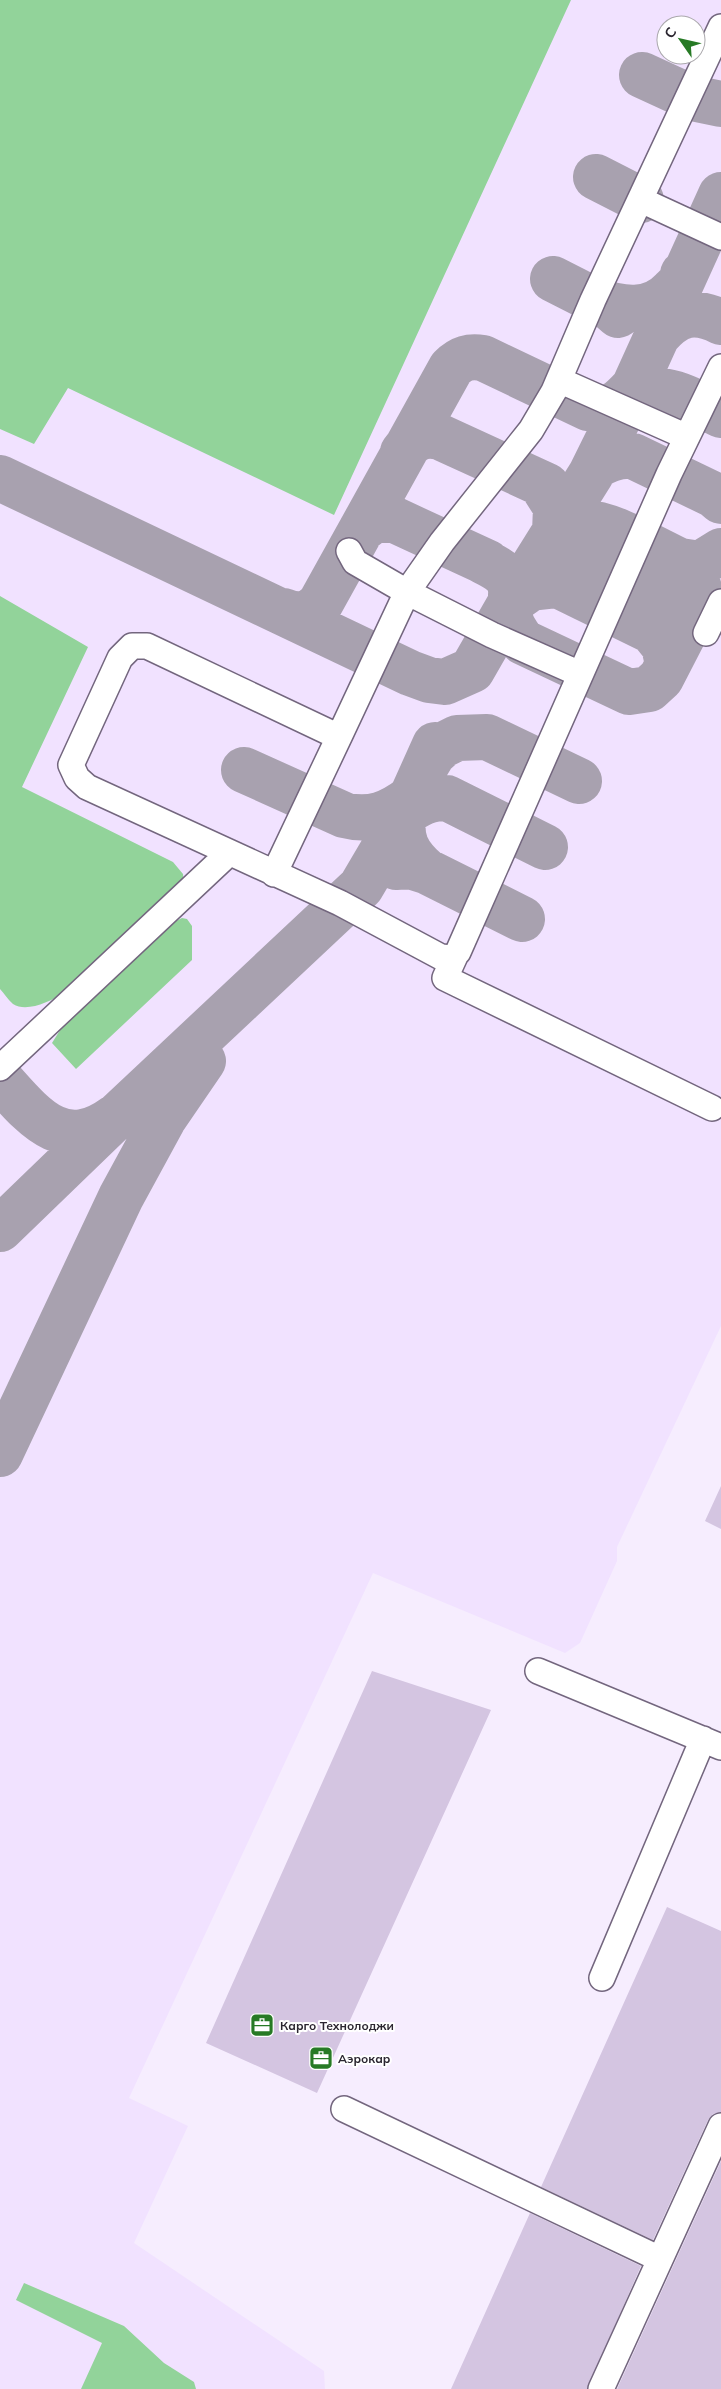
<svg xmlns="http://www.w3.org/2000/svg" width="721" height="2389" font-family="Mulish,sans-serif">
	<rect width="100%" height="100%" fill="#f6edfe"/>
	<path fill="#f1e2ff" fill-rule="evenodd" d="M0 0H721V1326L617 1547V1561L580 1643 565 1653 373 1573 129 2098 188 2126 134 2243 324 2371 325 2389H0ZM666 25H696V55H666Z"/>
	<path fill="#92d39a" d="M0 0H571L334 515 68 388 34 444 0 429Z
		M0 596 88 647 22 787 173 862 183 874 184 884 63 994C50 1001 27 1013 13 1004 8 1000 4 993 0 989Z
		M182 918 187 919 192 926V960L76 1069 52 1043 62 1027 176 921Z
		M24 2283 124 2326 164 2363 194 2382 196 2389H81L102 2343 16 2300Z"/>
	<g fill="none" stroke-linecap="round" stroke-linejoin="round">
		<path stroke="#a8a1af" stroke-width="46" d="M642 75 692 98 721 104
			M596 177 641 200
			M553 279 610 308 618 315
			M593 300C621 309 650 315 673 290 678 285 682 282 683 274
			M658 335C678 313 694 309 721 322
			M625 403C660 377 687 399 721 415
			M403 452C413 438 424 433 440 437L547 486
			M594 468C606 459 619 455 633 456L714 495 721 501
			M0 478 410 673 429 680 445 682 472 670 511 602 591 474 634 387 721 195
			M542 485 556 507 555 533C565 530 575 524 585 523 607 521 658 551 680 561 710 583 704 617 670 630
			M361 530 374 520H395L488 563
			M481 560C497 568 513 575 511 595 511 602 509 611 510 618 512 628 518 635 523 642L629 692 649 689 661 678 694 614
			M680 561 700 564 721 551
			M531 573C546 557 559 549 581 554L666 598
			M511 602 531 588 558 585 652 631 664 646 668 664
			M284 611C299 617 308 615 320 604L451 368C461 358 469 356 483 358L588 408C610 413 620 402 634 387
			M427 764 433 754 443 745 457 738 487 737 579 781
			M244 770 344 815C371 822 391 813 412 797
			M396 867 410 866 426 871 522 919
			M426 871C407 854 399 839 404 814 419 803 429 798 447 798L545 847
			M0 1079C34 1117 63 1155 115 1117
			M0 1229 118 1115 361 887 404 814 435 745
			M0 1454 121 1197 164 1118 203 1061"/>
	</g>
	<path fill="#d4c5e1" d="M721 1486V1529L705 1521Z
		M372 1671 491 1710 317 2093 206 2043Z
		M667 1907 721 1931V2112L713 2114 708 2120 653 2240 541 2187Z
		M721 2161V2389H617Z
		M530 2213 641 2266 587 2389H451Z"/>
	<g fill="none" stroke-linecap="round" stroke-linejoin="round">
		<g stroke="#73667e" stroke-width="28">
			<path id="minor" d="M721 27 593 300 554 391 531 430 442 542 407 592 339 737 147 646H132L120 658 71 765 77 778 87 787 340 903 441 957 452 958 458 952 669 474 721 367
				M641 200 721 237
				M559 380 687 437
				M349 551 355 562 407 592 492 635 580 674
				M706 633 721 602
				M274 874 339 737
				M455 956 445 978 712 1108
				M0 1068 229 853
				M538 1671 721 1747
				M602 1978 703 1739
				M344 2109 660 2259
				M601 2389 721 2126"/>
		</g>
		<use href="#minor" stroke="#fff" stroke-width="25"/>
	</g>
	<defs>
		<g id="office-square" transform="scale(1.25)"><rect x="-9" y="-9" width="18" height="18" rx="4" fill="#277a25" stroke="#fff"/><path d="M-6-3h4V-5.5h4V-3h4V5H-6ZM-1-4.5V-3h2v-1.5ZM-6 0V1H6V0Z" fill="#fff"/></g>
	</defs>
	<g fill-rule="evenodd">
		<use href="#office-square" x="262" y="2025"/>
		<use href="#office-square" x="321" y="2058"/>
	</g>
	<g text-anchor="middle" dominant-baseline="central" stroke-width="4" stroke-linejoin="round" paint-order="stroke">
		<g font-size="12" font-weight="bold" fill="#2b2630" stroke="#fff" text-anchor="start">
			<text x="280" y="2025">Карго Технолоджи</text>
			<text x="338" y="2058">Аэрокар</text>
		</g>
	</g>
	<g transform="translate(681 40) rotate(304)"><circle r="24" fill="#ffffff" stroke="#aaa8ac"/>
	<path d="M0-4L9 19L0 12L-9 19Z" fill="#277a25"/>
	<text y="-8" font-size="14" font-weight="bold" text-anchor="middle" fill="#2b2630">С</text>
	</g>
</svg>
